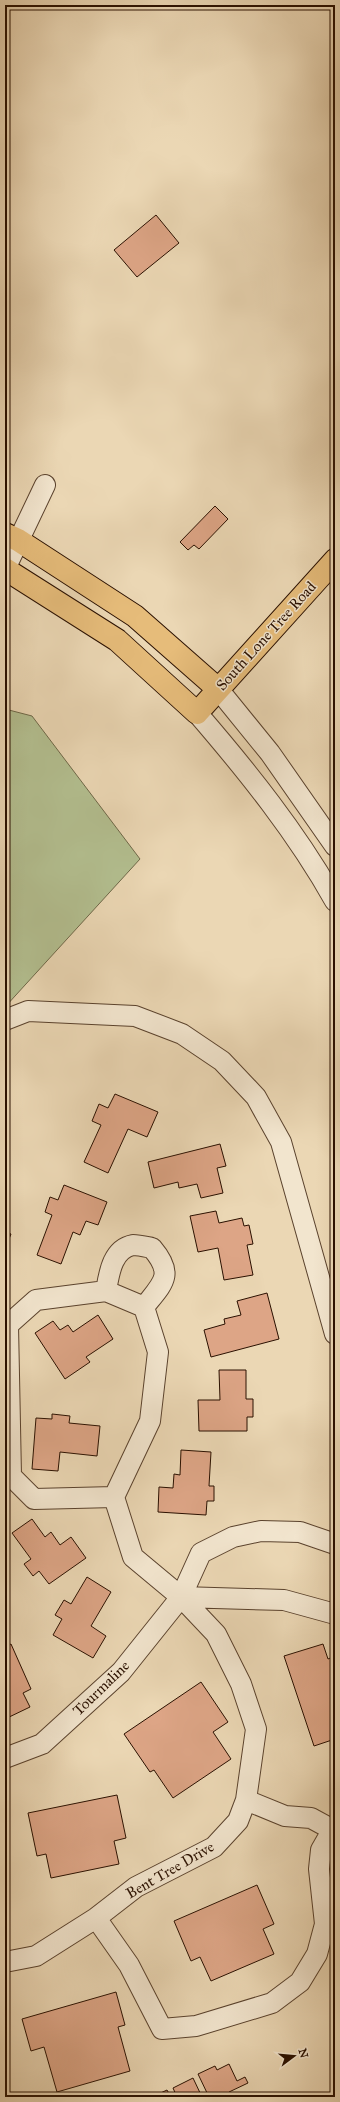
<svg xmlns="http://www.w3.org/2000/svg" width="340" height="2102" font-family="'IM FELL Great Primer',serif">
	<rect width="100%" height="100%" fill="#ebd7b4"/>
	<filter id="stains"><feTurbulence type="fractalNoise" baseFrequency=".005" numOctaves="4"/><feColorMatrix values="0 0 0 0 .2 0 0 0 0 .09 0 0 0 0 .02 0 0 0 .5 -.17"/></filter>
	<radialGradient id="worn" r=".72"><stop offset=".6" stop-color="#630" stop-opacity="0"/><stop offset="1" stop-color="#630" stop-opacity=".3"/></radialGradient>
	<path fill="#b3bf90" stroke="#6e6848" d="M5 709 32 716 140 859 5 1007Z"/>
	<path fill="#dda586" stroke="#2a1000" d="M156 215 179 243 137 277 114 250Z
		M215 506 228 519 199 549 194 545 188 550 180 542Z
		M115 1094 158 1112 147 1137 128 1129 108 1173 84 1162 101 1125 92 1121 99 1104 108 1108Z
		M220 1144 226 1166 217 1168 223 1193 201 1198 197 1184 179 1188 178 1182 154 1188 148 1162Z
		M64 1185 107 1202 98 1225 86 1221 80 1235 73 1232 61 1264 37 1255 52 1215 45 1212 50 1197 58 1200Z
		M216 1211 219 1223 242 1218 244 1226 249 1225 253 1244 247 1245 253 1275 224 1280 218 1248 198 1252 190 1216Z
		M5 1232 11 1234 5 1249Z
		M267 1293 279 1339 211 1357 204 1330 225 1324 224 1319 241 1315 237 1301Z
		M98 1315 113 1339 86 1357 90 1362 65 1379 35 1333 53 1321 60 1330 68 1325 73 1332Z
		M219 1370H246V1399H253V1417H247V1431H199L198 1400H220Z
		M52 1414 70 1416 69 1423 100 1426 97 1456 60 1452 58 1471 32 1469 36 1418 52 1419Z
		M181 1450 211 1452 209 1486H214V1501H207L206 1515 158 1512 159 1487 173 1488 174 1474 180 1475Z
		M32 1519 45 1537 51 1532 60 1545 71 1537 86 1558 49 1584 39 1571 33 1576 24 1564 31 1559 12 1533Z
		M87 1577 111 1592 91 1626 106 1636 93 1658 53 1635 62 1619 55 1615 64 1600 71 1604Z
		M11 1644 31 1689 23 1693 30 1707 5 1719V1647Z
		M323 1644 328 1659 335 1656V1739L314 1746 284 1656Z
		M201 1682 228 1722 213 1732 231 1759 173 1798 154 1770 150 1772 124 1734Z
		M117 1795 126 1838 114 1841 119 1864 51 1878 46 1854 37 1856 28 1813Z
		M257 1885 274 1924 263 1929 274 1954 211 1981 200 1957 191 1961 174 1921Z
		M116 1992 125 2025 118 2027 130 2071 57 2092 44 2047 31 2051 22 2019Z
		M229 2064 237 2081 245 2077 248 2083 229 2092 231 2097H209L198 2074 215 2066 217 2070Z
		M193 2078 202 2097H177L173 2088Z
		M167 2090 171 2097H152Z"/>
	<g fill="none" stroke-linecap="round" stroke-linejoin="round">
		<g stroke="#5a422d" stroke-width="22">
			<path id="minor" d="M5 569 45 485
				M218 689 270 753 335 846
				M197 713C247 771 297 833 335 901
				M5 1020 28 1011 135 1016 182 1034 222 1061 256 1097 281 1142 335 1334
				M106 1291C109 1274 112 1249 133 1245 139 1245 147 1247 152 1248 175 1275 163 1283 144 1307
				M181 1597 284 1600 335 1614
				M5 1758 42 1744 121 1672 181 1597 201 1553 233 1537 261 1531 300 1532 335 1544
				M246 1800 285 1816 311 1818 335 1831
				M96 1918 129 1965 162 2029 196 2026 272 2003 300 1982 317 1954 325 1924 319 1869 321 1850 333 1829
				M5 1962 36 1956 96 1918 136 1887 214 1847 238 1821 246 1800 256 1729 241 1684 216 1634 181 1597 133 1557 114 1497 150 1421 158 1352 144 1307 106 1291 36 1300 8 1325 11 1476 34 1499 114 1497"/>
		</g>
		<g stroke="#2a1000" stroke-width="24">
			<path id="major" d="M5 534 18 540 135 616 218 689
				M5 569 117 640 197 713 335 560"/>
		</g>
		<use href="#minor" stroke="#f2e5ce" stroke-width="20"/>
		<use href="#major" stroke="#e6bc7a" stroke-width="22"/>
	</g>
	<g text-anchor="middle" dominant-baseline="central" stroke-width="3" stroke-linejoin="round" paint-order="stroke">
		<g font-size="15" fill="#2a1000" stroke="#f2e5ce">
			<text transform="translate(266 636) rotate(-48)">South Lone Tree Road</text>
			<text transform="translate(101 1688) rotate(-44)">Tourmaline</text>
			<text transform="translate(170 1870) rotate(-30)">Bent Tree Drive</text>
		</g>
	</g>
	<rect width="340" height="2102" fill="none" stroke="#ebd7b4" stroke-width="20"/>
	<rect x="6" y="6" width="328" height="2090" fill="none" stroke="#2a1000" stroke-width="2"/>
	<rect x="10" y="10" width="320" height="2082" fill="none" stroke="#2a1000"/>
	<g transform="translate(294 2056) rotate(74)" stroke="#f2e5ce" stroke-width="3" paint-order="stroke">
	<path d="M0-3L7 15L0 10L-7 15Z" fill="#2a1000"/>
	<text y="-6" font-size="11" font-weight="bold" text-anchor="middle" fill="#2a1000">N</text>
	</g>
	<rect width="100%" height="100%" filter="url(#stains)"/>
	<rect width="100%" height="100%" fill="url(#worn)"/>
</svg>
